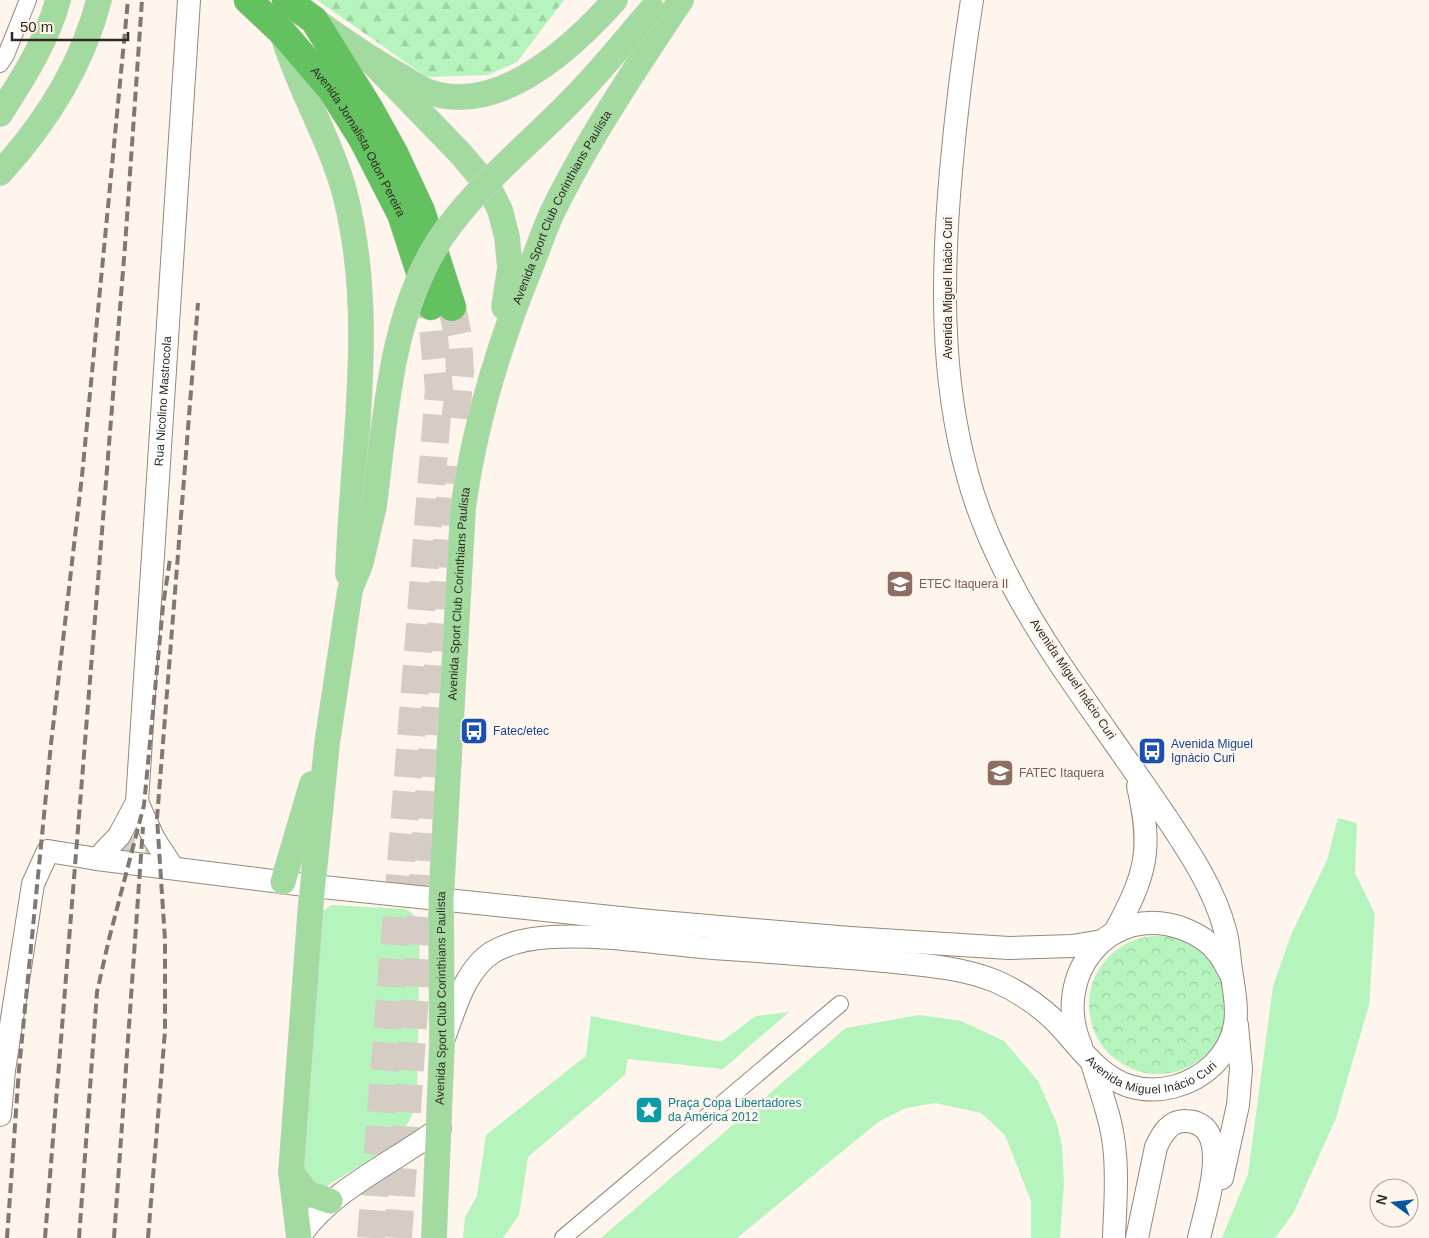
<svg xmlns="http://www.w3.org/2000/svg" width="1429" height="1238" font-family="Helvetica,sans-serif">
	<defs>
		<pattern id="forest-firs" width="22" height="20" patternUnits="userSpaceOnUse" patternTransform="scale(1.25)"><rect width="22" height="20" fill="#b5f4bc"/><path d="M5 1l3.5 6h-7zM16 11l3.5 6h-7z" fill="#9cd1a1"/></pattern>
		<pattern id="park-crowns" width="20" height="18" patternUnits="userSpaceOnUse" patternTransform="scale(1.25)"><rect width="20" height="18" fill="#b5f4bc"/><path d="M2 6a3 3 0 1 1 6 0M12 15a3 3 0 1 1 6 0" fill="none" stroke="#9cd1a1"/></pattern>
	</defs>
	<rect width="100%" height="100%" fill="#fef5ec"/>
	<path fill="#b5f4bc" d="M1338 818 1357 823 1355 873 1375 914 1369 1005 1336 1118 1294 1212 1275 1238H1222L1248 1174 1273 986 1291 935 1327 860Z
		M332 905 405 909 412 913 420 922 417 1100C407 1146 363 1162 327 1186H318L301 1173 320 913Z
		M789 1012 723 1069 628 1059 625 1075 528 1157 519 1215 503 1238H463L465 1217 477 1196 486 1135 586 1056 591 1016 721 1042 756 1016Z
		M919 1015 961 1021 1004 1041 1038 1081 1057 1124 1062 1146 1064 1183 1060 1238H1031V1201L1005 1135 981 1113 935 1103 906 1108 878 1122 737 1238H601L846 1028Z"/>
	<path fill="url(#forest-firs)" d="M317 0H564L517 62 488 75 427 77Z"/>
	<path fill="url(#park-crowns)" d="M1089 1005a69 69 0 1 1 138 0a69 69 0 1 1-138 0Z"/>
	<g fill="none" stroke-linecap="round" stroke-linejoin="round">
		<path stroke="#d5ccc4" stroke-width="22" stroke-dasharray="22 11" stroke-linecap="butt" d="M119 836 126 848 146 850 152 847 154 839"/>
		<path stroke="#d5ccc4" stroke-width="28" stroke-dasharray="28 14" stroke-linecap="butt" d="M452 307 458 336 460 373 455 424
			M371 1238 439 389 431 306
			M398 1238 452 466"/>
		<g stroke="#96887a" stroke-width="18">
			<path id="street" d="M0 64 6 55 28 0
				M563 1238 840 1004"/>
		</g>
		<g stroke="#96887a" stroke-width="24">
			<g id="secondary">
				<path d="M137 802 154 839 173 868"/>
				<path id="s1" d="M97 859 119 836 137 802 189 0"/>
				<path d="M1115 932C1146 874 1153 851 1138 786"/>
				<path id="s2" d="M444 1038C455 1009 465 969 493 952 510 942 532 938 552 937 603 934 662 944 713 948 771 952 828 956 885 961 922 965 961 967 995 981 1016 990 1037 1004 1054 1020 1077 1043 1096 1075 1129 1086 1158 1095 1191 1086 1213 1065 1243 1035 1237 1008 1231 970 1229 957 1229 943 1225 930 1214 888 1188 850 1164 814 1130 764 1094 714 1060 664 1021 606 985 541 967 473 940 374 942 272 951 171 956 114 963 57 972 0"/>
				<path d="M1081 1046C1050 975 1110 901 1184 929 1197 934 1210 942 1218 953 1223 959 1226 966 1230 973"/>
				<path d="M1092 1063C1100 1090 1111 1117 1114 1145 1118 1176 1115 1207 1114 1238"/>
				<path d="M0 1115 4 1070 33 884 48 851 97 859 313 886 650 921 850 938 1009 948 1072 946 1102 941"/>
				<path d="M1222 1178 1238 1105 1241 1069 1237 1025"/>
				<path d="M299 1238C328 1191 395 1162 440 1128"/>
				<path d="M1137 1238 1156 1147C1162 1134 1170 1120 1186 1121 1236 1123 1205 1209 1199 1238"/>
			</g>
		</g>
		<g stroke="#d6d4d3" stroke-width="26">
			<g id="primary">
				<path d="M316 21C344 41 372 60 402 77 411 82 421 90 432 93 501 114 573 47 615 0"/>
				<path d="M282 32C298 88 330 138 345 194 377 319 352 447 348 574"/>
				<path d="M368 58 460 153 488 186 500 210 507 237 510 268 504 307"/>
				<path d="M0 114C23 78 47 41 58 0"/>
				<path d="M0 173C45 124 82 65 99 0"/>
				<path d="M283 882 312 784"/>
				<path d="M291 1172 307 1193 330 1201"/>
				<path d="M299 1238 291 1172 311 902 327 744 350 590 361 562 374 506"/>
				<path id="s3" d="M434 1238 442 1042 441 899 463 509C474 426 499 344 531 266 538 249 544 230 552 213 588 139 635 69 681 0"/>
			</g>
		</g>
		<g stroke="#d6d4d3" stroke-width="29">
			<g id="highway">
				<path id="s4" d="M248 0 282 32 331 89 362 138 401 214 431 306"/>
				<path d="M286 0 314 20 369 108 394 153 421 211 452 307"/>
			</g>
		</g>
		<use href="#street" stroke="#fff" stroke-width="16"/>
		<use href="#secondary" stroke="#fff" stroke-width="22"/>
		<use href="#primary" stroke="#a2daa0" stroke-width="25"/>
		<use href="#highway" stroke="#64c160" stroke-width="28"/>
		<path stroke="#807871" stroke-width="4" stroke-dasharray="10 5" stroke-linecap="butt" d="M7 1238 19 1069 51 744 82 476 128 0
			M45 1238 125 246 142 0
			M79 1238 97 992 109 939 144 805 163 606 170 559
			M114 1238 143 827
			M148 1238 165 1031V940L157 818 198 303"/>
		<g stroke="#d6d4d3" stroke-width="26" stroke-linecap="butt">
			<path id="primary-bridge" d="M374 506C385 424 389 334 428 260 459 199 525 149 572 100 600 72 625 40 652 9"/>
		</g>
		<use href="#primary-bridge" stroke="#a2daa0" stroke-width="25"/>
	</g>
	<defs>
		<g id="university-square" transform="scale(1.4375)"><rect x="-9" y="-9" width="18" height="18" rx="4" fill="#8d6e63" stroke="#fef5ec"/><path d="M0-5L7-2L0 1L-7-2ZM-4 1L0 2.5L4 1V4Q0 6-4 4Z" fill="#fff"/></g>
		<g id="bus-square" transform="scale(1.4375)"><rect x="-9" y="-9" width="18" height="18" rx="4" fill="#1a4fb4" stroke="#fef5ec"/><path d="M-5-6H5V4H4V6H2V4H-2V6H-4V4H-5ZM-3.5-4V0h7V-4ZM-3.5 1.2v1.5H-2V1.2ZM2 1.2v1.5H3.5V1.2Z" fill="#fff"/></g>
		<g id="sight-square" transform="scale(1.4375)"><rect x="-9" y="-9" width="18" height="18" rx="4" fill="#0f9aa8" stroke="#fef5ec"/><path d="M0-6L1.8-2.2L6-1.7L2.9 1.2L3.7 5.4L0 3.3L-3.7 5.4L-2.9 1.2L-6-1.7L-1.8-2.2Z" fill="#fff"/></g>
	</defs>
	<g fill-rule="evenodd">
		<use href="#university-square" x="900" y="584"/>
		<use href="#bus-square" x="474" y="731"/>
		<use href="#bus-square" x="1152" y="751"/>
		<use href="#university-square" x="1000" y="773"/>
		<use href="#sight-square" x="649" y="1110"/>
	</g>
	<g text-anchor="middle" dominant-baseline="central" stroke-width="5" stroke-linejoin="round" paint-order="stroke">
		<g font-size="12" fill="#302a24" stroke="#fef5ec">
			<text stroke="none"><textPath href="#s4" startOffset="181">Avenida Jornalista Odon Pereira</textPath></text>
			<text stroke="none"><textPath href="#s3" startOffset="1049">Avenida Sport Club Corinthians Paulista</textPath></text>
			<text transform="translate(948 288) rotate(-90)">Avenida Miguel Inácio Curi</text>
			<text stroke="none"><textPath href="#s1" startOffset="472">Rua Nicolino Mastrocola</textPath></text>
			<text stroke="none"><textPath href="#s3" startOffset="645">Avenida Sport Club Corinthians Paulista</textPath></text>
			<text transform="translate(1073 679) rotate(56)">Avenida Miguel Inácio Curi</text>
			<text stroke="none"><textPath href="#s3" startOffset="240">Avenida Sport Club Corinthians Paulista</textPath></text>
			<text stroke="none"><textPath href="#s2" startOffset="802">Avenida Miguel Inácio Curi</textPath></text>
		</g>
		<g font-size="12" fill="#785e54" stroke="#fef5ec" text-anchor="start">
			<text x="919" y="584">ETEC Itaquera II</text>
			<text x="1019" y="773">FATEC Itaquera</text>
		</g>
		<g font-size="12" fill="#164399" stroke="#fef5ec" text-anchor="start">
			<text x="493" y="731">Fatec/etec</text>
			<text x="1171" y="744">Avenida Miguel<tspan x="1171" dy="14">Ignácio Curi</tspan></text>
		</g>
		<g font-size="12" fill="#0d838f" stroke="#fef5ec" text-anchor="start">
			<text x="668" y="1103">Praça Copa Libertadores<tspan x="668" dy="14">da América 2012</tspan></text>
		</g>
	</g>
	<g transform="translate(1394 1203) rotate(285)"><circle r="24" fill="#fef5ec" stroke="#aca49c"/>
	<path d="M0-4L9 19L0 12L-9 19Z" fill="#0755a4"/>
	<text y="-8" font-size="14" font-weight="bold" text-anchor="middle" fill="#302a24">N</text>
	</g>
	<path d="M12 32v8h116v-8" fill="none" stroke="#302a24" stroke-width="2.5"/>
	<text x="20" y="32" font-size="15" fill="#302a24" stroke="#fef5ec" stroke-width="4" paint-order="stroke">50 m</text>
</svg>
